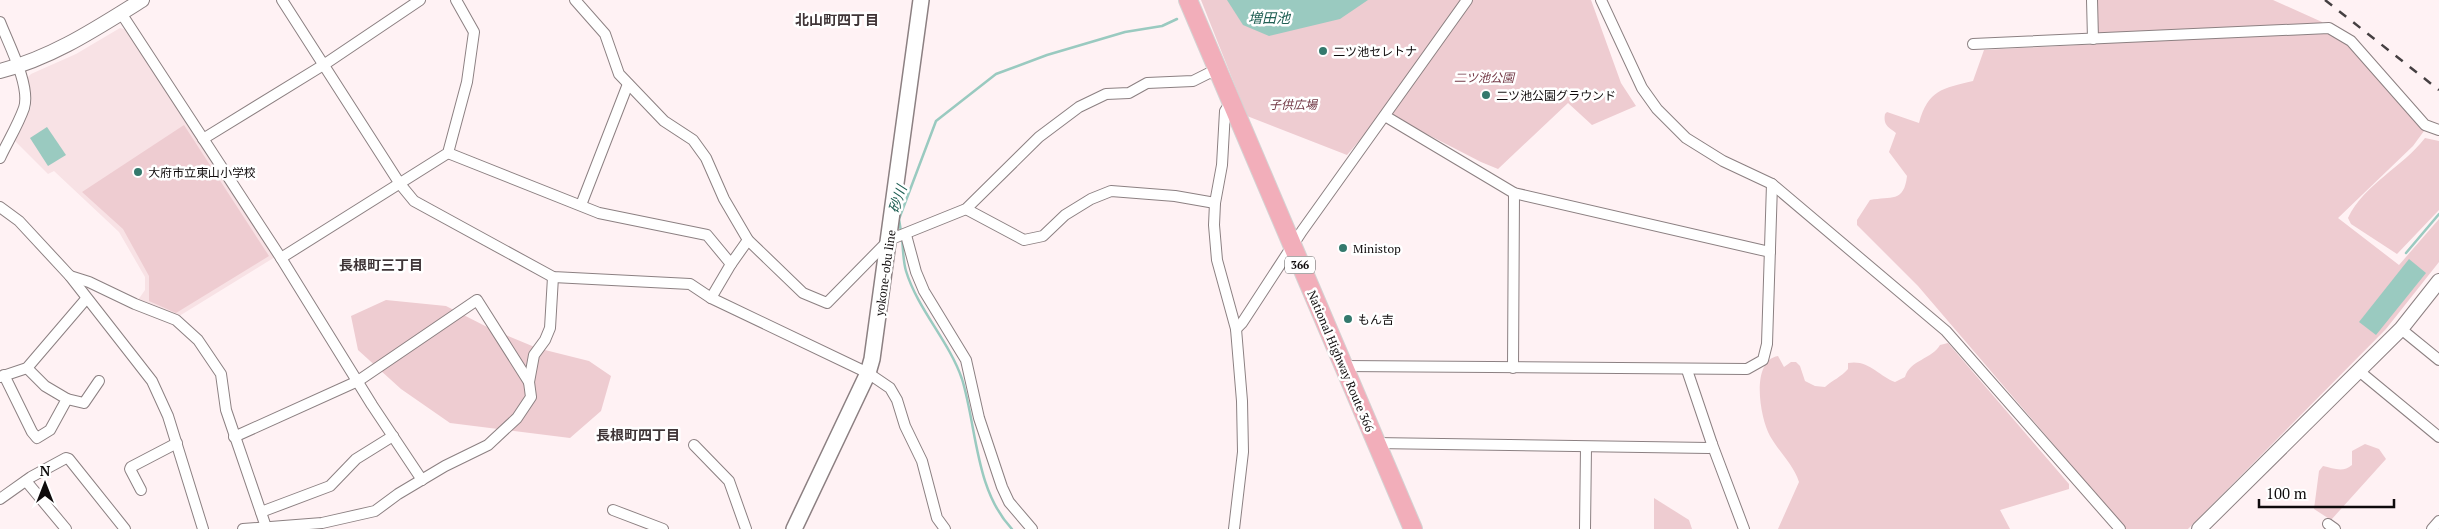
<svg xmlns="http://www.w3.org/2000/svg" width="2439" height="529" font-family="'PT Serif','Noto Sans JP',serif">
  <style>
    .built { fill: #f8e2e5 }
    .green { fill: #eeccd1 }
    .water { fill: #9acac0 }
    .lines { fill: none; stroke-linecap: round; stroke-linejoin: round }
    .stream { stroke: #9acac0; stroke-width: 2.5 }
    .minor-casing { stroke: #8c8082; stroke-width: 12 }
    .tertiary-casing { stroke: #8c8082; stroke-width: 16 }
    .secondary-casing { stroke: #8c8082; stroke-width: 18 }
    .trunk-casing { stroke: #d4d3d3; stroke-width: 20 }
    .minor { stroke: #fff; stroke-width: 10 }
    .tertiary { stroke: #fff; stroke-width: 14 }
    .secondary { stroke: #fff; stroke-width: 15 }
    .trunk { stroke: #f2aeba; stroke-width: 18 }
    .rail { stroke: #453f41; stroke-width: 2.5; stroke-dasharray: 9 9; stroke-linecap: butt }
    .poi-dot { fill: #34796d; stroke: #fff; stroke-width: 2 }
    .labels { text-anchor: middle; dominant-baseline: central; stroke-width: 5; stroke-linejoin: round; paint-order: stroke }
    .shield { fill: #fff; stroke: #575455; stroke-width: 1 }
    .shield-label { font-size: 11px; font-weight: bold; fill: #0f0b0c }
    .poi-label { font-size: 12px; fill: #0f0b0c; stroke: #fff; text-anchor: start }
    .park-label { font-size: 12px; font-style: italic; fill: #723845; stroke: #fff }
    .street-label { font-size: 12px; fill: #0f0b0c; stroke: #fff }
    .water-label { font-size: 14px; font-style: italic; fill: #216055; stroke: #fff }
    .neighbourhood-label { font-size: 14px; font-weight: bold; fill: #3f3537; stroke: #fff }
  </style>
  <rect width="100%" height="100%" fill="#fff2f4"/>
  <!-- built -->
  <path class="built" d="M120,28L127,30L275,257L176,318L138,300L145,290V277L119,232L54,171L48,174L13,139L31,107L27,78L31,74L76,54Z"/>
  <!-- green -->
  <g class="green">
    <path d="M1201,0H1591L1621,83L1636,106L1592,125L1568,103L1498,169L1481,162L1384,112L1347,155L1247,116Z"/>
    <path d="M2094,0H2273L2322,22L2327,32L2349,46L2424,131L2413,146L2338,218L2399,265L2439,219V262L2386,329L2188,529H2126L1918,286L1857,225V220L1870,200C1891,196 1904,203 1907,176L1889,152L1896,133C1888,127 1883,125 1885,114L1887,112L1919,123C1928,90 1943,88 1973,81L1984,50L2097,44Z"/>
    <path d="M184,125L269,256L176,313L149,301V276L123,229L82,192Z"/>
    <path d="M2425,138L2439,141V210L2397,254L2351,224L2348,218C2364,184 2403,167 2425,138Z"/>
    <path d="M386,300L446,306L491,329L537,348L589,361L611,376L601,411L570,438L450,423L401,389L358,350L351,316Z"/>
    <path d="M1948,343L2069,484V489L2000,510L2010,529H1778L1799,482C1793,464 1779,452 1770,436C1760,418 1750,361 1778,356L1784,367L1791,362H1796L1800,366L1805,381L1815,386L1825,387C1833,380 1841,377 1848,369V363C1868,359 1879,376 1895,382L1905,377C1910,360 1932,359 1940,345Z"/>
    <path d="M2365,444L2379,449L2386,459L2331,520L2314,509L2319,471L2323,466C2333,468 2343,473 2352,465V451Z"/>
    <path d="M1654,498L1689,520L1692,529H1654Z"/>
  </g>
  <!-- water -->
  <g class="water">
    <path d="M1227,0H1368L1340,19L1269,36L1243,25Z"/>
    <path d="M47,127L66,155L48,166L30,138Z"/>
    <path d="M2409,259L2426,273L2376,335L2359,322Z"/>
  </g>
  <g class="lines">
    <!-- stream -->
    <g class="stream">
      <path d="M901,232L899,219L936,121L996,74L1047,55L1125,32L1162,26L1177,19"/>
      <path d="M902,237C903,248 903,261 906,271C918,310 949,341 962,379C977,428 975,490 1012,529"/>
      <path d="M2406,253L2439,214"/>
    </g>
    <defs>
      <g id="minor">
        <path d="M282,0L400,184L414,201L553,277L690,284L711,298L868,373L890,388L897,400L905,426L922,461L937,518L945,529"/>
        <path d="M575,0L605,34L619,74L664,121L693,140L706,158L724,199L748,240L803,293L827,303L889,240L966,209L1039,137L1079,107L1106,94L1129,93L1147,83L1193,81L1209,73L1219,74"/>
        <path d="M1601,0L1642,88L1657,109L1686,138L1723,161L1772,184L1946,331L2120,529"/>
        <path d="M2092,0L2093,39"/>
        <path d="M121,13L281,258L372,405L422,480"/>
        <path d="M0,22C8,43 31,86 24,108C18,125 8,141 0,158"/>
        <path d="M1973,44L2329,28L2351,41L2425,125L2439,130"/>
        <path d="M1231,102L1225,111L1222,165L1215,203L1214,225L1217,260L1236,329L1242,401L1243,452L1234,529"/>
        <path d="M1385,116L1514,193L1770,252"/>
        <path d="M203,139L325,64L420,0"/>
        <path d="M448,153L599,213L707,235L731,264L748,240"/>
        <path d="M581,205L628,84"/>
        <path d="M0,207L19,221L70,276L152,381L168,416L203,529"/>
        <path d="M966,209L1024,240L1043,236L1065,215L1091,199L1111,191L1175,196L1215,203"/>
        <path d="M906,235L916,272L924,291L966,360L979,418L1002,487L1009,502L1032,529"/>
        <path d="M281,258L448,153L467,82L474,32L456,0"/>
        <path d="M70,276L89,282L135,304L176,320L198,340L221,374L226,410L266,527"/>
        <path d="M711,298L731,264"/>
        <path d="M1236,329L1242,323L1302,231L1467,0"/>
        <path d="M2401,329L2439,360"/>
        <path d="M1343,366L1747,369L1763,360L1767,344L1772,184"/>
        <path d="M1513,368L1514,193"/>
        <path d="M1687,370L1712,444L1744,529"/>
        <path d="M2359,371L2439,437"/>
        <path d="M4,375L32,432L37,438L50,430L67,399L45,386L27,368"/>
        <path d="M0,377L27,368L86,299"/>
        <path d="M67,399L84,403L99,381"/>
        <path d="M234,437L358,381L477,300L529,382"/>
        <path d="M1375,443L1709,448L1712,444"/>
        <path d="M694,445L729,481L746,529"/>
        <path d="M26,481L66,529"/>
        <path d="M141,490L130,469L131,467L177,443"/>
        <path d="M0,499L31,477L66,458L69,459L125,529"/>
        <path d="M613,510L663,529"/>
        <path d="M261,512L330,486L356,459L393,436"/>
        <path d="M2328,524L2335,529"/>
        <path d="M243,529L322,523L375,511L398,494L445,466L488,445L517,418L531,397L529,382L534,355L545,340L550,328L553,277"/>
        <path d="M1585,529L1586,447"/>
        <path d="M2432,529L2439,521"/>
      </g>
      <g id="tertiary">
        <path d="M0,71C52,58 97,28 142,0"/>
        <path d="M2199,529L2401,329L2439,281"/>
      </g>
      <path id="secondary" d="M794,529L868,373L872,359L921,0"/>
      <path id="trunk" d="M1188,0L1413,529"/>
    </defs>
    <!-- minor casing -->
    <use href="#minor" class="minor-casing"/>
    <!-- tertiary casing -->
    <use href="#tertiary" class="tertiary-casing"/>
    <!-- secondary casing -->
    <use href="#secondary" class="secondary-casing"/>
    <!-- trunk casing -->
    <use href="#trunk" class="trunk-casing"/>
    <!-- minor -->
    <use href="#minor" class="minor"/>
    <!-- tertiary -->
    <use href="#tertiary" class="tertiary"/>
    <!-- secondary -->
    <use href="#secondary" class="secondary"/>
    <!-- trunk -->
    <use href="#trunk" class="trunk"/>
    <!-- rail -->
    <path class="rail" d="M2325,0L2439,90"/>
  </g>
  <!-- markers -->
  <g class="poi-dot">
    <circle cx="1323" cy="51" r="5"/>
    <circle cx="1486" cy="95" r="5"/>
    <circle cx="138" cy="172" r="5"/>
    <circle cx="1343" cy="248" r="5"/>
    <circle cx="1348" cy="319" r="5"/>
  </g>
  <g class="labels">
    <!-- shield labels -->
    <rect class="shield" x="1285" y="256.5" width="30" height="17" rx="4"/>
    <g class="shield-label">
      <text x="1300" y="265">366</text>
    </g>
    <!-- poi labels -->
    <g class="poi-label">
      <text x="1333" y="51">二ツ池セレトナ</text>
      <text x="1496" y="95">二ツ池公園グラウンド</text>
      <text x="148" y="172">大府市立東山小学校</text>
      <text x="1353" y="248">Ministop</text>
      <text x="1358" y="319">もん吉</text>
    </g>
    <!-- park labels -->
    <g class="park-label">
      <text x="1484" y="77">二ツ池公園</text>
      <text x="1293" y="104">子供広場</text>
    </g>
    <!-- street labels -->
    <g class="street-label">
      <text transform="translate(885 273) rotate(-82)">yokone-obu line</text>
      <text transform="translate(1341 361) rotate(67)">National Highway Route 366</text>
    </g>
    <!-- water labels -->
    <g class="water-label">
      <text x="1269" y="17">増田池</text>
      <text transform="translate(897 199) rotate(-71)">砂川</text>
    </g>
    <!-- neighbourhood labels -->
    <g class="neighbourhood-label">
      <text x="837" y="19">北山町四丁目</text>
      <text x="381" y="264">長根町三丁目</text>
      <text x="638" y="434">長根町四丁目</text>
    </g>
  </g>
  <!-- north arrow -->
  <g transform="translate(45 484)" stroke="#ffffff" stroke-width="4" paint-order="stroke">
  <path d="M0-4L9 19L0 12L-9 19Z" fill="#0f0b0c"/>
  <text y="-8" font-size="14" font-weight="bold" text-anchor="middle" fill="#0f0b0c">N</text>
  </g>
  <!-- scale -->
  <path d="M2259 499v8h135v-8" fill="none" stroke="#0f0b0c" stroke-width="2.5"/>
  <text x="2266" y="499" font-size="15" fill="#0f0b0c" stroke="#ffffff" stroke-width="4" paint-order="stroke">100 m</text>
</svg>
